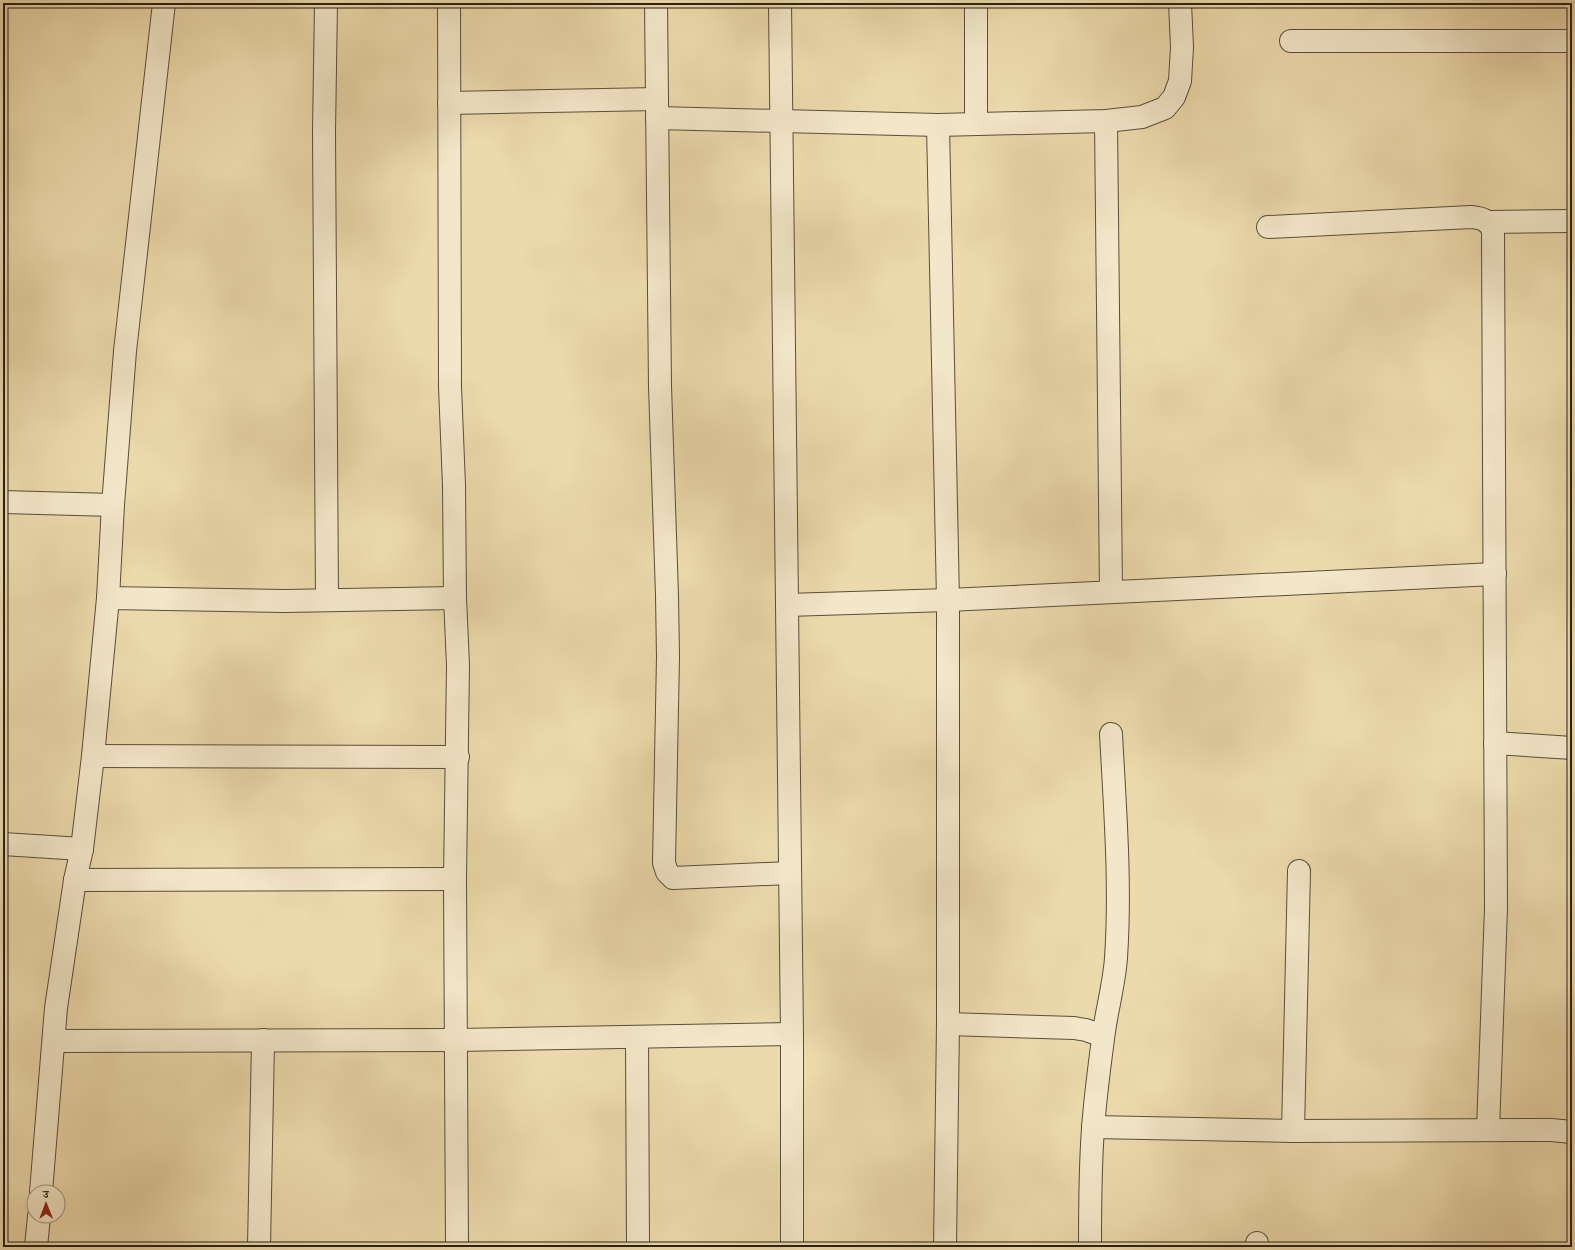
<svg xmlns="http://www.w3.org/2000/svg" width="1575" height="1250" font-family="'EB Garamond','Noto Serif Devanagari',serif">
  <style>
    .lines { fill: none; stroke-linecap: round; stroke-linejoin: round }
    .street-casing { stroke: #594e3c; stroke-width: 24 }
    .street { stroke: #f3e7c9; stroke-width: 22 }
  </style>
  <rect width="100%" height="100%" fill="#ecdaac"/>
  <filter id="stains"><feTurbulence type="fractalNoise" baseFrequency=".005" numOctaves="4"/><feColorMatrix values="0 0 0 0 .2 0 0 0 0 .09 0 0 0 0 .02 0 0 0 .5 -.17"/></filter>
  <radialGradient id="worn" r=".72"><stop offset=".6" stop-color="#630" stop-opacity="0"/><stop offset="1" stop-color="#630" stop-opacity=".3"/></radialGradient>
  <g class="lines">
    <defs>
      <g id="street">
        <path d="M326,3L324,132L327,600"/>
        <path d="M449,3L450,387L454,485L455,598L458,665L455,879L457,1247"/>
        <path d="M656,3L660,386L667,595L668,657L664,863L667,872L673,878L790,873"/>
        <path d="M780,3L792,1034V1247"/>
        <path d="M1291,41H1572"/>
        <path d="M449,103L657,99"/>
        <path d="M657,118L938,125L1106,121L1142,117L1165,108L1174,97L1180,81L1182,47L1180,3"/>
        <path d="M1106,121L1111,592"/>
        <path d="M976,124V3"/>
        <path d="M938,125L948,600V1024L945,1247"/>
        <path d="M1490,222L1572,221"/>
        <path d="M1268,227L1471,217C1482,218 1488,220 1493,230L1496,908L1488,1130"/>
        <path d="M3,502L113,505"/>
        <path d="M108,598L285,601L455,598"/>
        <path d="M787,605L948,600L1495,574"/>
        <path d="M1495,743L1572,748"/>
        <path d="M93,756L458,757"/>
        <path d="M3,844L82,849"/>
        <path d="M75,880L455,879"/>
        <path d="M948,1024L1074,1028L1086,1030L1103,1036"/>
        <path d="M637,1037L638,1247"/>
        <path d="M54,1041L457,1040L792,1034"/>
        <path d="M1093,1127L1293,1131L1551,1130L1572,1132"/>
        <path d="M1293,1131L1299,871"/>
        <path d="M41,1192L56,1008L75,880L82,849L93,756L108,598L113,505L125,351L164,3"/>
        <path d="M36,1247L39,1216"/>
        <path d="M259,1247L263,1040"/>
        <path d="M1090,1247C1090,1208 1090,1168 1093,1129C1095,1099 1099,1069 1103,1039C1106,1012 1114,986 1116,958C1121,884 1115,809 1111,734"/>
        <path d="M1257,1247V1243"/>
      </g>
    </defs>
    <!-- street casing -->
    <use href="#street" class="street-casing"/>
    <!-- street -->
    <use href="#street" class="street"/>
  </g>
  <!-- margin -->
  <rect width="1575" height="1250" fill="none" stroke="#ecdaac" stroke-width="16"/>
  <rect x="4" y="4" width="1567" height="1242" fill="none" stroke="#282016" stroke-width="2"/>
  <rect x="8" y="8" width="1559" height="1234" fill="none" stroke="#282016"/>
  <!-- north arrow -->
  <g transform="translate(46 1204) rotate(359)"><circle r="19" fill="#f3e7c9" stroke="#a29781"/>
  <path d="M0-3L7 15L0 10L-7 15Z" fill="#8f2418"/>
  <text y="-6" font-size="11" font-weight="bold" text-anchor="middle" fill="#282016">उ</text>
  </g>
  <rect width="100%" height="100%" filter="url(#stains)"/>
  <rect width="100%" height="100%" fill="url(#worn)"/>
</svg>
